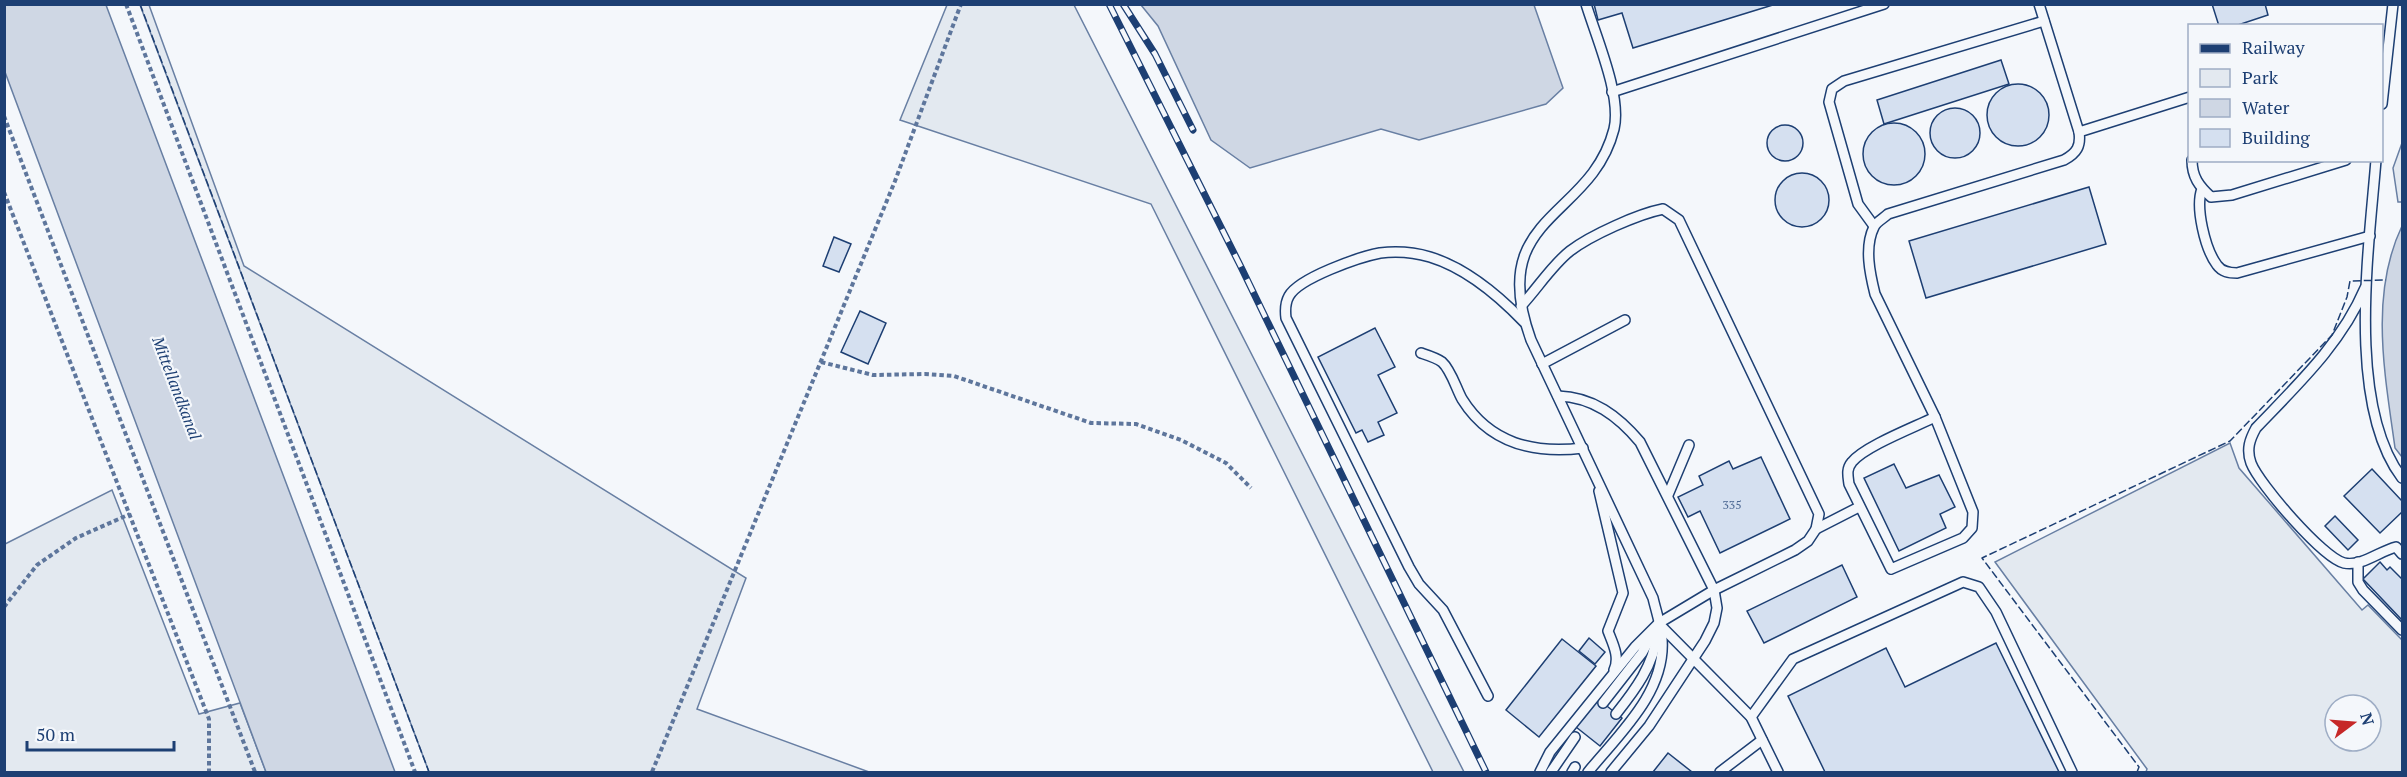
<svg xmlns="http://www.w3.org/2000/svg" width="2407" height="777" font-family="'PT Serif',serif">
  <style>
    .green { fill: #e3e9f0; stroke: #687fa3; stroke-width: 1.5; fill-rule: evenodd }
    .water { fill: #cfd7e4; stroke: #687fa3; stroke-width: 1.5 }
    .building { fill: #d5e0f0; stroke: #1d3f73; stroke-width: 1.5 }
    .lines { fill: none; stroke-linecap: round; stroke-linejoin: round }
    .lane-casing { stroke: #1d3f73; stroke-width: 12 }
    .path { stroke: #5e769c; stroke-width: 4; stroke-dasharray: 4.5 3; stroke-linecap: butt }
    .lane { stroke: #f4f7fb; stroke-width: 9 }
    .rail-casing { stroke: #1d3f73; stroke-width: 7 }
    .rail { stroke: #f4f7fb; stroke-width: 4.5; stroke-dasharray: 14; stroke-linecap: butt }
    .fence { stroke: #1d3f73; stroke-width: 1.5; stroke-dasharray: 8 3; stroke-linecap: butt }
    .labels { text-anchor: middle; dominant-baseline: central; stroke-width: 4.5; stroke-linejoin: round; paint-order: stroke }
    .number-label { font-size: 12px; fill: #4b6792 }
    .water-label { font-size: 16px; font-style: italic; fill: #1d3f73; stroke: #f4f7fb }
  </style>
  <rect width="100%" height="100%" fill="#f4f7fb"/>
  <!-- green -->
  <g class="green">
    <path d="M140,5H149L244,266L746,578L697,709L869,772H429Z"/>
    <path d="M947,5H1074L1464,772H1433L1151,204L900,120Z"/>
    <path d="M2402,143V202H2398L2393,168Z"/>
    <path d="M2230,443L2239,468L2362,610L2368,605L2402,640V772H2146L2147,769L1995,562ZM2335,705H2371V741H2335Z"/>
    <path d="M112,490L199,714L240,703L266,772H5V544Z"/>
  </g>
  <!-- water -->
  <g class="water">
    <path d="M5,4L106,5L395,772H266L5,72Z"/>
    <path d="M1141,5H1534L1563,88L1546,104L1419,140L1381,129L1250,168L1211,140L1158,26Z"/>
    <path d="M2402,226V457L2395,448C2385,375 2369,295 2402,226Z"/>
  </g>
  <!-- building -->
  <g class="building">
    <path d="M1594,4H1776L1633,48L1622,13L1598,20Z"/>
    <path d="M2212,4H2265L2268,15L2235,26H2219Z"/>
    <path d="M2001,60L2009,84L1884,124L1877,100Z"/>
    <circle cx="2018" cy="115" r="31"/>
    <circle cx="1955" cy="133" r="25"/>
    <circle cx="1894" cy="154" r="31"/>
    <circle cx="1785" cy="143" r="18"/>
    <circle cx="1802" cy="200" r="27"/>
    <path d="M2089,187L2106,244L1926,298L1909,241Z"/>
    <path d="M834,237L851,244L839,272L823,266Z"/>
    <path d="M860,311L886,323L868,364L841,352Z"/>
    <path d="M1375,328L1395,367L1378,375L1397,413L1378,422L1384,435L1368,442L1362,430L1356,433L1318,357Z"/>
    <path d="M1761,457L1790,519L1720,553L1700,511L1688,517L1678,497L1703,485L1699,476L1729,461L1733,469Z"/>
    <path d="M1894,464L1906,488L1939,475L1955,507L1940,514L1946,528L1899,551L1864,478Z"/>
    <path d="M2372,469L2402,501V512L2380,533L2344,496Z"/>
    <path d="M2335,516L2358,540L2348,550L2325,526Z"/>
    <path d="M2380,562L2387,570L2390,567L2402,579V620L2363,579Z"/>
    <path d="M1842,565L1857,597L1764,643L1747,611Z"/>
    <path d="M1589,638L1605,652L1595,664L1579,651Z"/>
    <path d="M1562,639L1596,666L1539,737L1506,710Z"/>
    <path d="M1996,643L2059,772H1825L1788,696L1886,648L1905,687Z"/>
    <path d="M1598,699L1622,718L1600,746L1576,727Z"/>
    <path d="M1668,753L1692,772H1653Z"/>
  </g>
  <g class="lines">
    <defs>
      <g id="lane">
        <path d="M1586,4C1596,37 1622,96 1614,129C1591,220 1485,214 1531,340L1653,598C1656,611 1661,625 1662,639C1666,692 1619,734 1588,772"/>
        <path d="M2039,4L2079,132"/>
        <path d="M1612,92L1884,4"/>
        <path d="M2382,104L2393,4"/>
        <path d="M2192,160C2192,177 2199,186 2211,197L2232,195L2346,160"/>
        <path d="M2376,160C2369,248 2346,404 2402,478"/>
        <path d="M2202,189C2195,207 2205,249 2217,265C2222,272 2229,273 2237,273L2370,236"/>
        <path d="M1874,226L1858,204L1829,102L1832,89L1844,81L2044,21"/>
        <path d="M2365,288C2341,344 2298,384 2256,428C2250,439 2246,449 2251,463C2259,484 2323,558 2344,563C2361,567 2380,551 2396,547L2402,554"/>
        <path d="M1521,306C1537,289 1552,265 1570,251C1591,235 1638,214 1663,209L1679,220L1819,514L1816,529L1808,541L1795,550L1714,590L1659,623L1635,647L1550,752L1540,772"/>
        <path d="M1421,353C1427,355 1437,358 1442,362C1451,370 1456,388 1462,399C1490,444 1534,454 1583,448"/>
        <path d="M1542,364L1625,320"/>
        <path d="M1558,396C1593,397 1618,416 1640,442L1714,590L1717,608L1714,623L1705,641L1649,726L1611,772"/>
        <path d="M1935,417L1875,294C1870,274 1864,247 1874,227C1876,222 1884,218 1888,214L2064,160C2077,153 2081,146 2079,132L2190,97"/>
        <path d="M1935,417L1973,512L1972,528L1963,538L1891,569L1849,484C1848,476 1846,469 1852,462C1865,446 1915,427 1935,417Z"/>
        <path d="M1599,491L1623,593L1608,631C1613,644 1620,657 1614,670"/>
        <path d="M1668,495L1689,445"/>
        <path d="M1816,529L1859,507"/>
        <path d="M2358,562V582L2363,590L2402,630"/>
        <path d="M1660,625L1751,717L1778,772"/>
        <path d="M1488,696L1443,610L1419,584L1409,567L1286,318C1285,310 1285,303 1289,296C1299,278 1359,257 1380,253C1397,251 1413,252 1430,257C1466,268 1498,295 1524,322"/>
        <path d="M1603,703L1642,653L1653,633"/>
        <path d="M1616,714C1635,690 1654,665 1657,634"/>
        <path d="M1751,717L1793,659L1963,582L1979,587L1996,612L2072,772"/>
        <path d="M1551,772L1575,737"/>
        <path d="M1572,772L1575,767"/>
        <path d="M1720,772L1762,740"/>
      </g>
    </defs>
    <!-- lane casing -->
    <use href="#lane" class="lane-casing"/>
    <!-- path -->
    <g class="path">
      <path d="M126,4L415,772"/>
      <path d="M4,116L255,772"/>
      <path d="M4,192L209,719V772"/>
      <path d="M821,362L873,375L925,374L954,376L1091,423L1136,424L1181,440L1226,463L1251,488"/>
      <path d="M4,607L37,565L76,538L130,514"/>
      <path d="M652,772L895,181L961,4"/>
    </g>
    <!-- lane -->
    <use href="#lane" class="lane"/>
    <defs>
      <g id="rail">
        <path d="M1109,4L1241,267L1486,772"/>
        <path d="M1123,4L1155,54L1193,130"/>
      </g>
    </defs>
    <!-- rail casing -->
    <use href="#rail" class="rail-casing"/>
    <!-- rail -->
    <use href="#rail" class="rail"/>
    <!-- fence -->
    <g class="fence">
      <path d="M140,4L429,772"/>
      <path d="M2137,772L2139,767L1982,558L2230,441L2332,335L2347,297L2350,281L2386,280"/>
    </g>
  </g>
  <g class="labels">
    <!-- number labels -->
    <g class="number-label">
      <text x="1732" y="504">335</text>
    </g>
    <!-- water labels -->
    <g class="water-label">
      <text transform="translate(177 388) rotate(69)">Mittellandkanal</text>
    </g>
  </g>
  <!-- border -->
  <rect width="2407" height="777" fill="none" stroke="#1d3f73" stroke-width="12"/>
  <!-- legend -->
  <rect x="2188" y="24" width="195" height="138" fill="#f4f7fb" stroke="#9eadc5" stroke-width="1.5"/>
  <rect x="2200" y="44" width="30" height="9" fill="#1d3f73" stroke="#9eadc5" stroke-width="1.5"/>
  <text x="2242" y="54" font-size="18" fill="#1d3f73">Railway</text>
  <rect x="2200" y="69" width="30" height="18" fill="#e3e9f0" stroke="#9eadc5" stroke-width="1.5"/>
  <text x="2242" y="84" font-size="18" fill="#1d3f73">Park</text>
  <rect x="2200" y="99" width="30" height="18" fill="#cfd7e4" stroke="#9eadc5" stroke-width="1.5"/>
  <text x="2242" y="114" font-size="18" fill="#1d3f73">Water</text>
  <rect x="2200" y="129" width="30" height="18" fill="#d5e0f0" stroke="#9eadc5" stroke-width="1.5"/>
  <text x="2242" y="144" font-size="18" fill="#1d3f73">Building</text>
  <!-- north arrow -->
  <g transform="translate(2353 723) rotate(74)"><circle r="28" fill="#f4f7fb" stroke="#9eadc5" stroke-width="1.5"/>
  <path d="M0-4.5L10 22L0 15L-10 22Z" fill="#c62828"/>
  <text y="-9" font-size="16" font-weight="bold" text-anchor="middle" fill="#1d3f73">N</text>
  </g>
  <!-- scale -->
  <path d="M27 741v9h147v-9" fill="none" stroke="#1d3f73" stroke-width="3"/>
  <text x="36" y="741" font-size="18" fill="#1d3f73" stroke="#f4f7fb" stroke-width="4.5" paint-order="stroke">50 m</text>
</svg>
